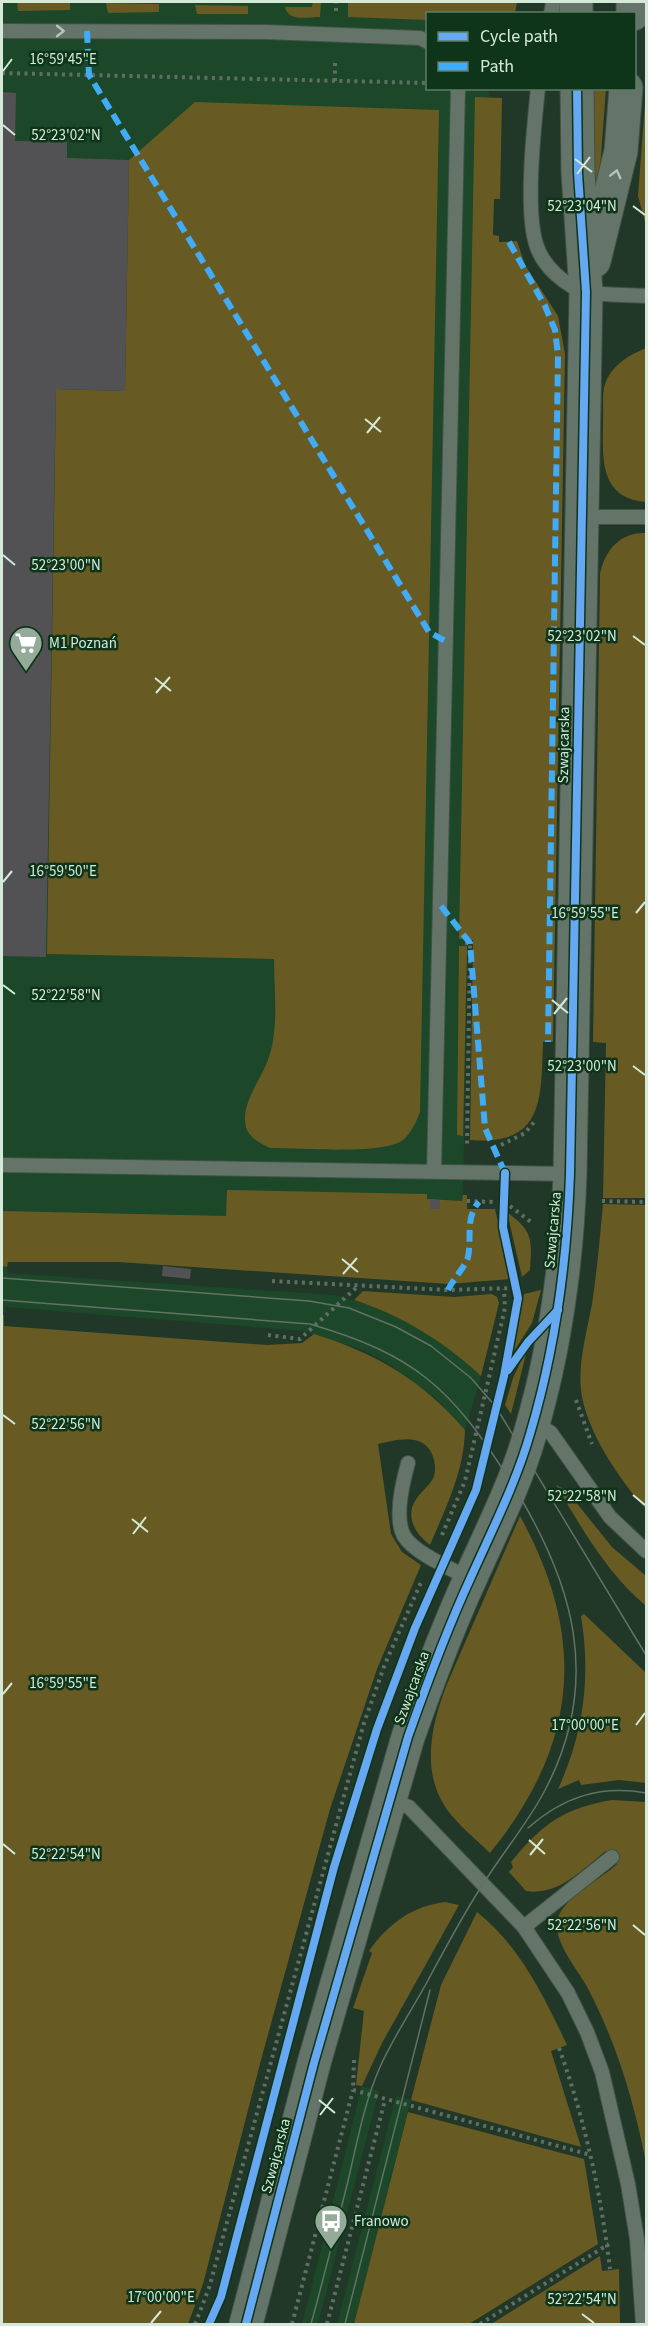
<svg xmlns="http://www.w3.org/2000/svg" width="648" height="2326" font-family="'Source Sans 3',sans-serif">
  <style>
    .built { fill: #1c4728 }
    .green { fill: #685a23 }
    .building { fill: #525255 }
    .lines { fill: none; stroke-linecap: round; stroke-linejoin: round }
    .service-casing { stroke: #3f5245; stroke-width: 16 }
    .tertiary-casing { stroke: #3f5245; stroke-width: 35 }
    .path { stroke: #606f64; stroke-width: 4; stroke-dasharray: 3 4.5; stroke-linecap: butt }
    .service { stroke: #657469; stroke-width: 14 }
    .tertiary { stroke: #657469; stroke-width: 33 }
    .tram { stroke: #627266; stroke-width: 1.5 }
    .quiet { stroke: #42abf6; stroke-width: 6; stroke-dasharray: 12 6; stroke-linecap: butt }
    .cycleway-casing { stroke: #0e351a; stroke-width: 11 }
    .cycleway { stroke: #66a8f1; stroke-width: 8 }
    .oneway { stroke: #b3c6b7 }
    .ticks { fill: none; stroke: #d4e9d8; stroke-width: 2 }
    .labels { text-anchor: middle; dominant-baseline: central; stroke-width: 5; stroke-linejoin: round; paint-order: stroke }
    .poi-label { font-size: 15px; fill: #d4e9d8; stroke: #0e351a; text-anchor: start }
    .street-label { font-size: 15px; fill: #d4e9d8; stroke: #0e351a }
    .ticks-label { font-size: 15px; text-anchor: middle; fill: #d4e9d8; stroke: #0e351a; stroke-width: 5; stroke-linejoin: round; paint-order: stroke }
  </style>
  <rect width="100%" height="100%" fill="#213728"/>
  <!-- built -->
  <g class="built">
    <path d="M2,2H491L428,14V88L489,89L467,966L462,1261L2,1251Z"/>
    <path d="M2,1266L7,1267L8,1273L336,1295L369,1305L420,1328L452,1350L481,1376L465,1430L438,1400L389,1364L363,1350L303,1331L5,1307V1312H2Z"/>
    <path d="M362,2086L379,2091L318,2324H302Z"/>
    <path d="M396,2096L411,2100L354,2324H337Z"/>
  </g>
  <!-- green -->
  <g class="green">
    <path d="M17,2H70V10L18,11Z"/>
    <path d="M313,2H321L320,17C308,17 288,22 285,7H312Z"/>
    <path d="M348,2H517L515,13L428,14L427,20L348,17Z"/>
    <path d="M106,3L159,4V12L108,13Z"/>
    <path d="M195,5L248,6V14H197Z"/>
    <path d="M589,89H606L596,221Z"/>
    <path d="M646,90V226L638,196Z"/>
    <path d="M475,97L502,98L500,199H494L493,235L499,236V242L517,241L525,265L558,316L565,354L553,1042H543C541,1099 544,1146 470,1140L473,940L459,939Z"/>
    <path d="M195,102L439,110L420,1112C416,1122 412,1132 403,1140C384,1155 297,1148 270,1148C260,1143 249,1138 246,1127C240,1103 262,1079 269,1057C279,1027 274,990 274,959L47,954L56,389L125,391L129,160Z"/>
    <path d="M646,348V502C598,498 603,456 603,420C604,407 601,390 607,379C615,363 631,354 646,348Z"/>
    <path d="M646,533V1198H603L606,1043L593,1042L600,574C605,550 620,532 646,533Z"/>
    <path d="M459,946H467L463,1136L457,1135Z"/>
    <path d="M227,1190L427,1194V1199L462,1201L463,1195H467V1209H495L511,1279L449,1284L118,1262H8L7,1267L2,1266V1211L226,1216Z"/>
    <path d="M603,1204L646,1205V1509C620,1481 585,1429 581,1390C578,1362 587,1331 592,1304C597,1271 600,1237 603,1204Z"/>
    <path d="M507,1212C533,1232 532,1238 530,1270L522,1277Z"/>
    <path d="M541,1290L532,1323L513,1353L524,1294Z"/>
    <path d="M363,1291L454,1297L492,1294L497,1297L499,1303L481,1376C443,1341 403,1316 354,1300Z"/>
    <path d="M2,1315H4V1326L267,1345L302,1343L314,1334C376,1353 423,1381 465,1430C464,1472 446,1507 430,1545C415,1534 404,1515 417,1498C422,1490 431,1485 434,1476C436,1469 435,1461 432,1454C422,1432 396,1440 378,1444L391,1534L402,1552L421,1565L377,1669L330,1809L261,2060L203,2284L188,2324H2Z"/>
    <path d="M528,1346L511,1414L505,1405L513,1378Z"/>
    <path d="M556,1485L566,1490L612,1547L646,1576V1606C607,1573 582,1529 556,1485Z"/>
    <path d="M520,1516C587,1638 579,1743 490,1853C478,1841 464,1830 453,1817C419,1778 430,1728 447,1684Z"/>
    <path d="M584,1614L646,1673V1783L619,1780L581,1785L579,1780L558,1789C584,1733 591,1676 581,1616Z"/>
    <path d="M612,1800L646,1802V2163C634,2101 616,2041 586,1985C576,1967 549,1936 559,1915C570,1893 600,1880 617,1864L606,1851C581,1870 559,1896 526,1891L509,1872L513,1867L511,1862C542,1824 564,1808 612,1800Z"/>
    <path d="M445,1902L459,1905L382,2043L362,2086L356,2085L364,2011L353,2008L372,1953L369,1951C388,1924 412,1906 445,1902Z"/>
    <path d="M477,1912C520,1946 544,1997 567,2045L551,2051L581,2147L411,2100L441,1985Z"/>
    <path d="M408,2112L584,2159L598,2244L469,2324H354Z"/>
    <path d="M600,2256L602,2271L619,2269L620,2324H491Z"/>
  </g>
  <!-- building -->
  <g class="building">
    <path d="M2,92L16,93L15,141L67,142V158L129,160L125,391L56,389L46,957L2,956Z"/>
    <path d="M430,1199L440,1200V1209H430Z"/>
    <path d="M163,1266L191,1269L190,1279L162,1276Z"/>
  </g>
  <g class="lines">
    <defs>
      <g id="service">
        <path d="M551,14L553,2"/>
        <path d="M2,31L266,32L420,38L428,42"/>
        <path d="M538,88C534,127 525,208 536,244C542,265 565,287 587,292C606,296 627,294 646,296"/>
        <path d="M581,517H646"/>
        <path d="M2,1165L570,1174"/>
        <path d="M434,1171L458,88"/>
        <path d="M534,1421L551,1433L610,1517L646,1551"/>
        <path d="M408,1463C403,1481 394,1518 404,1536C414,1553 452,1569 470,1579"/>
        <path d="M388,1800L409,1807L524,1927L568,1993L587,2032L602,2072L628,2184L637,2239L643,2324"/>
        <path d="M524,1927L612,1857"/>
      </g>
      <g id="tertiary">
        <path d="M576,2V14"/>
        <path d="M633,14V2"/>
        <path d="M594,261L621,151L626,88"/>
        <path d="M246,2324L314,2063L408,1737C427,1683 447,1629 471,1577C492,1530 516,1483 530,1434C555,1350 567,1262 570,1174L586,292L578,173L577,88"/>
      </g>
    </defs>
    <!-- service casing -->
    <use href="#service" class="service-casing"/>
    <!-- tertiary casing -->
    <use href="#tertiary" class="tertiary-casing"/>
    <!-- path -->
    <g class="path">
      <path d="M336,11V2"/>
      <path d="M2,73L428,83"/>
      <path d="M335,81V60"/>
      <path d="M465,943H470L467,1144"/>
      <path d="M501,1145L525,1133L535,1121"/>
      <path d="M467,1201L495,1202"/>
      <path d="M602,1201L646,1202"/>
      <path d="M510,1206L531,1222"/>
      <path d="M272,1281L448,1290L512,1288"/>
      <path d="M268,1335L300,1339L358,1286"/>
      <path d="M576,1400L592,1444"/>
      <path d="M442,1535L465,1481L505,1308L504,1289"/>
      <path d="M559,2048C585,2120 601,2194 610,2269"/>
      <path d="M354,2060L353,2090L591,2155"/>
      <path d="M195,2324L209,2288L364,1723L385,1664L422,1580"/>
      <path d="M292,2324L353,2090"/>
      <path d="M327,2324L385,2100"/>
      <path d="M480,2324L609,2244"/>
    </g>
    <!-- service -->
    <use href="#service" class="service"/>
    <!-- tertiary -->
    <use href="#tertiary" class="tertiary"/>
    <!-- tram -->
    <g class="tram">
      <path d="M2,1278L309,1301L349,1308L396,1327L431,1346L471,1378L496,1407L646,1655"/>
      <path d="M2,1300L310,1324C416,1355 451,1388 509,1479C573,1580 604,1680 544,1792C527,1824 504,1851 485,1881C463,1914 445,1949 426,1984C411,2011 393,2038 380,2067C364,2103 357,2143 348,2181C336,2229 324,2277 311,2324"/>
      <path d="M528,1828C563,1797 600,1785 646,1793"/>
      <path d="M345,2324L430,1990"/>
    </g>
    <!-- quiet -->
    <g class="quiet">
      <path d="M87,31L89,75L429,632L447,642"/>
      <path d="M509,242L545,306L555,330L558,355L548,1042"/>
      <path d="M441,906L470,943L485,1128L505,1173"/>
      <path d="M448,1290C453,1279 466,1266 468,1257C472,1238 465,1217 479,1202"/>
    </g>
    <defs>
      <g id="cycleway">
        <path d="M508,1370L528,1342L558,1310"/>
        <path d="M209,2324L221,2297L334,1867L377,1729L415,1628L476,1490L504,1376L518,1298L503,1227L505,1173"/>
        <path d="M246,2324L314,2063L408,1737C427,1683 447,1629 471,1577C492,1530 516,1483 530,1434C555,1350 567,1262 570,1174L586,292L578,173L577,88"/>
      </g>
    </defs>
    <!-- cycleway casing -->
    <use href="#cycleway" class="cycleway-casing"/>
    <!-- cycleway -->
    <use href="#cycleway" class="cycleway"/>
  </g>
  <!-- one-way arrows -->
  <defs><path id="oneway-chevron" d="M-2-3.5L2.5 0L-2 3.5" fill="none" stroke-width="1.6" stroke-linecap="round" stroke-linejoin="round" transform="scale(1.5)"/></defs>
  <g class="oneway">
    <use href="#oneway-chevron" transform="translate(60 31)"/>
    <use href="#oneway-chevron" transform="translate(616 174) rotate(-76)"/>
  </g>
  <!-- ticks -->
  <path class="ticks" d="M3,71L12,59M3,125L15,135M575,159L592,172M577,174L590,157M633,206L645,215M365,419L381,432M367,433L380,417M3,555L15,565M633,636L645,645M155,678L171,691M156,693L170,677M3,882L12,871M636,913L645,902M3,985L15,994M552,1000L568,1013M554,1014L567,998M633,1066L645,1075M342,1259L358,1272M343,1274L357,1258M3,1415L15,1424M633,1495L645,1505M132,1519L148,1532M133,1534L146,1517M3,1694L12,1683M636,1725L645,1713M529,1840L545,1854M3,1844L15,1854M530,1855L543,1839M633,1925L645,1935M319,2100L335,2113M320,2115L333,2098M582,2314L594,2323M151,2323L161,2311"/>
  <!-- icons -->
  <defs>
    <symbol id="supermarket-pin" viewBox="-11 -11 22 30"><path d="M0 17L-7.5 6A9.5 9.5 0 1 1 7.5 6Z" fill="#95ab9a" stroke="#0e351a"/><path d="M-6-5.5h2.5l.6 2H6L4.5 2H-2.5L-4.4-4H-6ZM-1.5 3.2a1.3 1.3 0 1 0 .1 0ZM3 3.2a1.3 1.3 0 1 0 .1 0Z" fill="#fff"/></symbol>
    <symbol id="bus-pin" viewBox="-11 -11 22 30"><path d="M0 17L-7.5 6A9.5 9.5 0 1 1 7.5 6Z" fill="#95ab9a" stroke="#0e351a"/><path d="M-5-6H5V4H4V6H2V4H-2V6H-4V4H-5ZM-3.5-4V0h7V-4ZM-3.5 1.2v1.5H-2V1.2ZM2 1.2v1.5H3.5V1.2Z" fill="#fff"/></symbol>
  </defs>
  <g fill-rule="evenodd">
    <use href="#supermarket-pin" x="7" y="624" width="38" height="52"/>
    <use href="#bus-pin" x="312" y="2202" width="38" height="52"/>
  </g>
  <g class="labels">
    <!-- poi labels -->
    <g class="poi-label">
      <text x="49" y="643">M1 Poznań</text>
      <text x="354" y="2221">Franowo</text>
    </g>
    <!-- street labels -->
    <g class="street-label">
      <text transform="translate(564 745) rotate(-89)">Szwajcarska</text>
      <text transform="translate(553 1230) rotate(-85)">Szwajcarska</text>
      <text transform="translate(412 1688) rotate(-70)">Szwajcarska</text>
      <text transform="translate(276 2156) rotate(-75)">Szwajcarska</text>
    </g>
  </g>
  <g class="ticks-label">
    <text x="63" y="64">16°59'45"E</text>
    <text x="66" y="140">52°23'02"N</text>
    <text x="582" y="211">52°23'04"N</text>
    <text x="66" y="570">52°23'00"N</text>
    <text x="582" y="641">52°23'02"N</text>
    <text x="63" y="876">16°59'50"E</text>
    <text x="585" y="918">16°59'55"E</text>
    <text x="66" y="1000">52°22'58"N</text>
    <text x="582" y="1071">52°23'00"N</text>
    <text x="66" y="1429">52°22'56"N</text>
    <text x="582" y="1501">52°22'58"N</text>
    <text x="63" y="1688">16°59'55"E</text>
    <text x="585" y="1730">17°00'00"E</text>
    <text x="66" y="1859">52°22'54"N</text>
    <text x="582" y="1930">52°22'56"N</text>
    <text x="161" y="2302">17°00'00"E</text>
    <text x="582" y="2304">52°22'54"N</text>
  </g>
  <!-- border -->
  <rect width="648" height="2326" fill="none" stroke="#d4e9d8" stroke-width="6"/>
  <!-- legend -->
  <rect x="426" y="12" width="210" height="78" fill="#0e351a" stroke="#5d7d66" stroke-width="1.5"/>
  <rect x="438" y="32" width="30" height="9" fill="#66a8f1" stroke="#5d7d66" stroke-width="1.5"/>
  <text x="480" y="42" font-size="18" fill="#d4e9d8">Cycle path</text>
  <rect x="438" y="62" width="30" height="9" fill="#42abf6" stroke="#5d7d66" stroke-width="1.5"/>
  <text x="480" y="72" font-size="18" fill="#d4e9d8">Path</text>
</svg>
